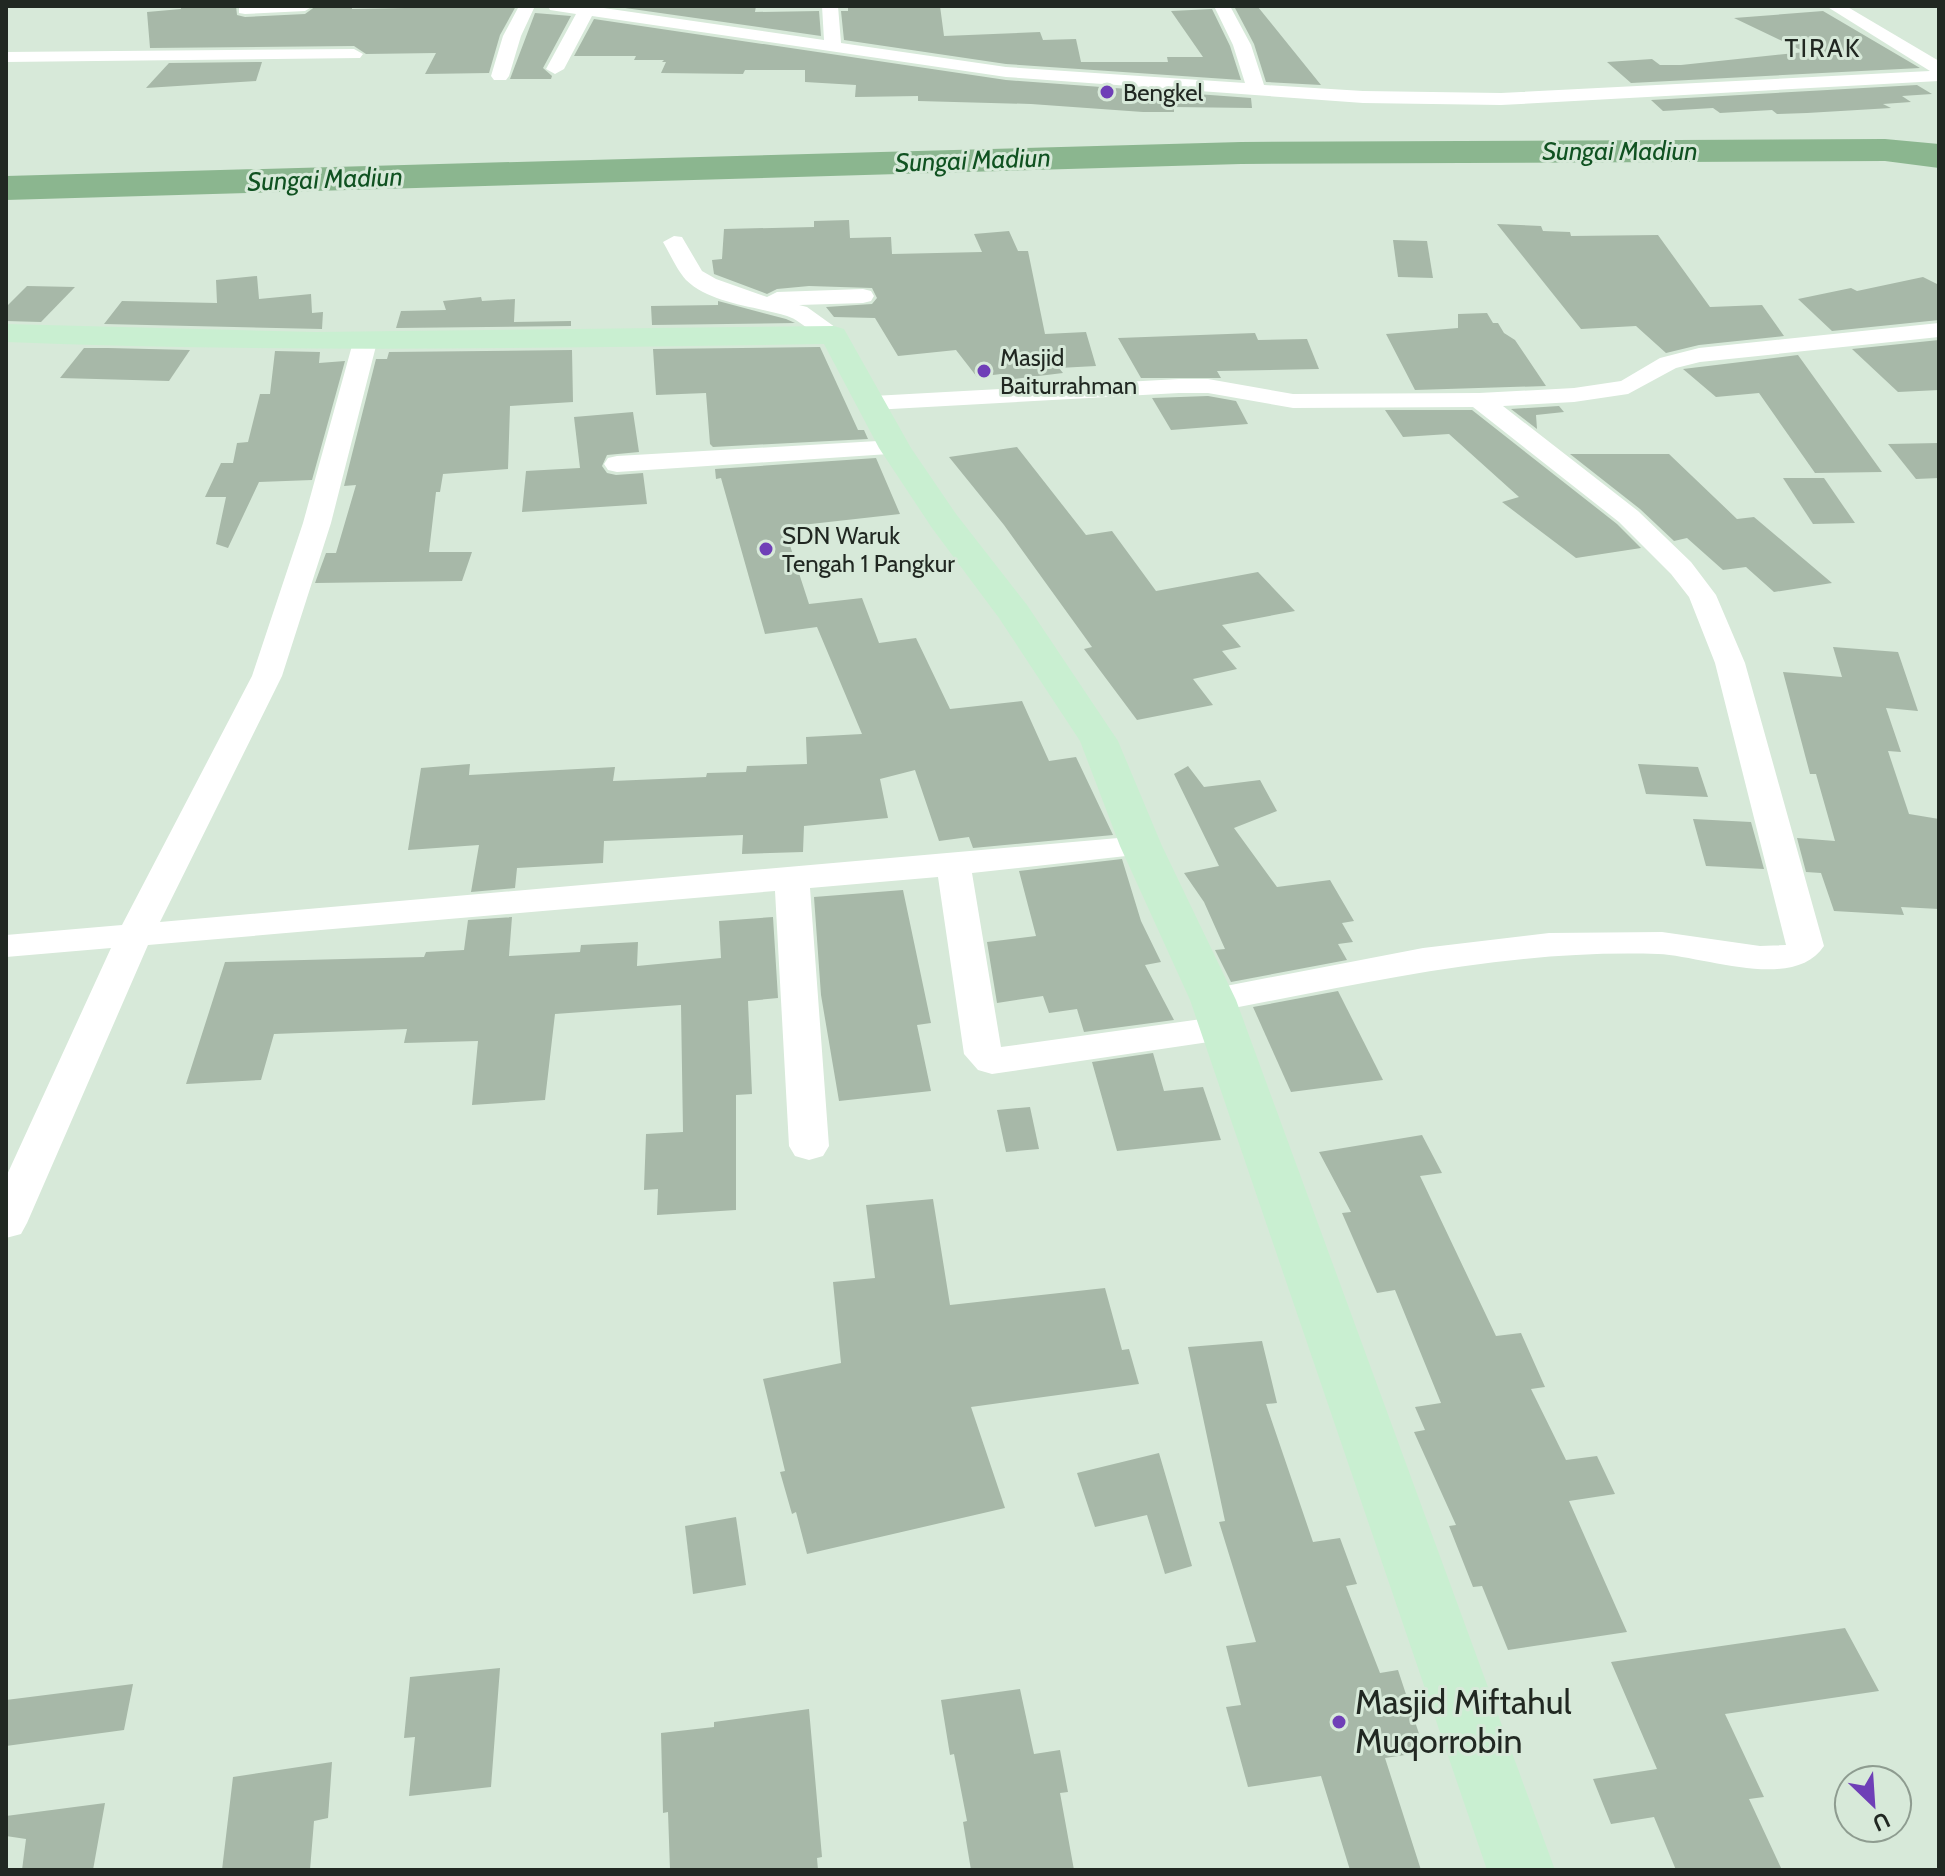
<svg xmlns="http://www.w3.org/2000/svg" width="1945" height="1876" font-family="Cabin,sans-serif">
  <style>
    .lines { fill: none; stroke-linecap: round; stroke-linejoin: round }
    .river { fill: #8bb68f; fill-rule: evenodd }
    .building { fill: #a7b8a8 }
    .street { fill: #fff; fill-rule: evenodd }
    .secondary { fill: #c9efd1; fill-rule: evenodd }
    .poi-dot { fill: #6f3fb7; stroke: #d7e9d9; stroke-width: 3 }
    .labels { text-anchor: middle; dominant-baseline: central; stroke-width: 6; stroke-linejoin: round; paint-order: stroke }
    .far-poi-label { font-size: 24px; fill: #212822; stroke: #d7e9d9; text-anchor: start }
    .far-quarter-label { font-size: 26px; letter-spacing: 2px; fill: #212822; stroke: #d7e9d9 }
    .far-water-label { font-size: 26px; font-style: italic; fill: #105221; stroke: #d7e9d9 }
    .near-poi-label { font-size: 34px; fill: #212822; stroke: #d7e9d9; text-anchor: start }
  </style>
  <rect width="100%" height="100%" fill="#d7e9d9"/>
  <g class="lines">
    <!-- river -->
    <path class="river" d="M1885,139L1939,144V168L1885,161L1241,164L6,200V176L1241,142Z"/>
  </g>
  <!-- building -->
  <g class="building">
    <path d="M181,6H236L237,15L245,17L305,14L316,6H352V9L516,6L500,35L489,73L425,74L436,53L366,54L354,46L150,48L147,12L181,9Z"/>
    <path d="M611,6H756L755,12L819,11L821,36Z"/>
    <path d="M848,6H940L944,36L1040,32L1043,40L1076,39L1081,62H1168L1167,57H1203L1171,11L1212,9L1230,46L1241,80L1006,64L844,40L841,11H848Z"/>
    <path d="M1258,7L1321,85L1266,82L1254,44L1235,8Z"/>
    <path d="M1823,11L1920,68L1631,83L1607,62L1652,59L1660,65H1681L1805,52L1734,18Z"/>
    <path d="M535,13L571,16L543,68L552,76L551,79H510Z"/>
    <path d="M594,19L1006,80L1251,98L1252,108L1174,107V112H1143L1031,104L918,101V96L855,97L856,85L805,82V70H745L743,74L661,73L666,62H662L664,60H634L636,56H574Z"/>
    <path d="M262,62L256,81L146,88L169,63Z"/>
    <path d="M1917,85L1932,94L1902,96L1911,102L1883,104L1891,108L1807,113L1777,114L1772,110L1720,113L1713,108L1663,111L1651,100Z"/>
    <path d="M849,220L850,238L891,237L892,254L982,252L974,234L1009,231L1018,251H1028L1045,334L1086,332L1096,366L1059,368L1063,373L1006,380L1001,374L977,377L956,350L898,356L875,318L834,317L826,307L872,304L877,298L872,288L809,286L777,289L767,294L714,274L712,260L722,259L724,229L814,227V221Z"/>
    <path d="M1497,224L1541,226L1543,231L1570,232L1571,236L1658,235L1710,307L1762,305L1784,336L1699,345L1666,353L1636,326L1581,329Z"/>
    <path d="M1393,240L1427,241L1433,278L1398,277Z"/>
    <path d="M257,276L259,299L311,294L312,313L323,312L322,329L104,324L122,301L217,303L216,280Z"/>
    <path d="M1923,277L1939,285V320L1832,331L1798,299L1851,288L1857,291Z"/>
    <path d="M27,286L75,287L41,322L6,321V307Z"/>
    <path d="M481,297L482,301L515,299L514,322L571,321V326L396,328L401,311L446,310L443,301Z"/>
    <path d="M718,301L786,319L795,323L652,325L651,306L718,305Z"/>
    <path d="M1487,313L1493,323H1498L1504,333L1515,340L1546,386L1415,390L1386,334L1458,328V314Z"/>
    <path d="M1255,333L1258,340L1307,339L1319,369L1217,371L1221,378H1141L1118,338Z"/>
    <path d="M1939,340V390L1898,392L1852,349Z"/>
    <path d="M820,347L858,430H864L868,439L713,447L710,444L706,393L656,395L653,349Z"/>
    <path d="M84,348H108L190,350L169,381L60,378Z"/>
    <path d="M572,350L573,402L510,406L508,469L443,474L440,492H436L429,552H472L462,581L315,583L326,553H336L356,485L344,486L376,359H387L389,352Z"/>
    <path d="M275,351L320,352L319,363L345,361L312,480L259,482L228,548L216,544L226,497H205L221,463H233L237,443L248,442L260,394H270Z"/>
    <path d="M1798,355L1882,472L1815,473L1759,393L1716,397L1683,369Z"/>
    <path d="M1208,396L1236,401L1248,424L1171,430L1152,398Z"/>
    <path d="M1559,406L1564,412L1536,415L1537,429L1511,409Z"/>
    <path d="M1385,410H1472L1617,524L1641,548L1576,558L1502,502L1519,497L1449,434L1403,437Z"/>
    <path d="M633,412L639,452L607,455L602,466L607,473L616,475L643,473L647,504L522,512L526,471L580,468L574,417Z"/>
    <path d="M1939,443V478L1916,479L1888,444Z"/>
    <path d="M1017,447L1086,535L1112,531L1156,591L1258,572L1295,611L1222,625L1241,647L1222,651L1237,669L1193,679L1213,705L1137,720L1084,649L1092,647L1004,525L949,457Z"/>
    <path d="M1570,454H1669L1737,519L1754,517L1832,583L1774,592L1746,567L1723,570L1687,538L1674,541L1640,509Z"/>
    <path d="M876,458L900,514L784,527L809,604L862,598L879,643L916,638L950,709L1022,701L1049,761L1076,757L1113,835L973,848L969,837L939,841L915,770L880,779L888,818L804,826L803,852L742,854L743,835L604,841L603,863L517,868L515,888L471,892L479,845L408,850L421,768L470,764L469,775L615,767L613,781L706,777L707,773L746,772L747,766L807,764L806,737L862,734L817,627L765,634L721,478L716,479L715,469Z"/>
    <path d="M1783,478H1824L1855,523L1813,524Z"/>
    <path d="M1833,647L1898,652L1918,711L1886,708L1901,752L1888,751L1909,814L1939,819V909L1901,907L1904,915L1834,911L1821,873L1806,872L1797,838L1835,841L1816,774H1810L1783,672L1842,677Z"/>
    <path d="M1638,764L1698,767L1708,797L1646,794Z"/>
    <path d="M1188,766L1204,787L1260,780L1277,811L1234,828L1277,887L1330,880L1354,921L1342,923L1353,942L1338,944L1347,960L1231,982L1215,950L1225,949L1204,902L1184,873L1219,866L1174,774Z"/>
    <path d="M1693,819L1751,822L1764,869L1706,866Z"/>
    <path d="M1122,859L1141,921L1161,962L1145,965L1174,1020L1084,1032L1077,1009L1049,1013L1043,996L997,1003L987,942L1036,936L1019,871Z"/>
    <path d="M903,890L931,1023L917,1025L931,1091L839,1101L821,995L814,897Z"/>
    <path d="M512,917L509,956L580,952L581,945L638,942L637,966L721,958L719,921L773,917L778,998L748,1001L752,1094L736,1095V1210L657,1215L658,1189L644,1190L646,1134L683,1132L681,1005L555,1014L545,1100L472,1105L478,1041L404,1043L407,1029L274,1034L261,1080L186,1084L225,962L424,957L426,952L464,950L468,920Z"/>
    <path d="M1338,991L1383,1080L1291,1092L1253,1007Z"/>
    <path d="M1153,1053L1164,1091L1203,1087L1221,1140L1117,1151L1092,1062Z"/>
    <path d="M1030,1107L1039,1149L1006,1152L997,1110Z"/>
    <path d="M1422,1135L1442,1173L1420,1176L1496,1336L1521,1333L1545,1387L1531,1389L1566,1460L1597,1456L1615,1494L1569,1501L1627,1632L1508,1650L1482,1586L1473,1587L1449,1526L1456,1525L1414,1432L1425,1430L1415,1407L1441,1403L1395,1290L1377,1293L1342,1213L1351,1212L1319,1152Z"/>
    <path d="M933,1199L950,1305L1105,1288L1122,1350L1129,1349L1139,1384L971,1407L1005,1508L807,1554L796,1512L792,1514L780,1472L785,1471L763,1379L841,1363L833,1282L875,1278L866,1205Z"/>
    <path d="M1262,1341L1277,1403L1266,1404L1313,1542L1340,1538L1357,1584L1346,1586L1380,1673L1398,1670L1425,1752L1385,1758L1421,1870H1350L1321,1776L1248,1787L1226,1707L1241,1705L1226,1646L1256,1642L1219,1522L1225,1521L1188,1347Z"/>
    <path d="M1159,1453L1192,1566L1165,1574L1147,1515L1095,1527L1077,1473Z"/>
    <path d="M736,1517L746,1585L693,1594L685,1526Z"/>
    <path d="M1845,1628L1879,1691L1725,1714L1764,1797L1749,1799L1782,1870H1676L1654,1817L1611,1824L1593,1779L1657,1769L1611,1662Z"/>
    <path d="M500,1668L491,1787L409,1796L415,1737L404,1738L410,1677Z"/>
    <path d="M133,1684L124,1730L6,1746V1700Z"/>
    <path d="M1020,1689L1034,1754L1060,1750L1068,1792L1060,1793L1074,1870H971L963,1822L967,1821L954,1754L950,1755L941,1700Z"/>
    <path d="M809,1709L822,1857L817,1858L818,1870H670L668,1812L663,1813L661,1733L714,1727V1722Z"/>
    <path d="M332,1762L328,1818L314,1821L310,1870H222L233,1777Z"/>
    <path d="M105,1803L93,1870H22L26,1839L6,1836V1816Z"/>
  </g>
  <g class="lines">
    <!-- street -->
    <g class="street">
      <path d="M239,6H313L305,11L245,14L239,13Z"/>
      <path d="M519,6H535L521,36L509,76L506,80H494L491,76L503,36Z"/>
      <path d="M548,6H590L824,40L822,6H838L841,43L1006,67L1245,83L1233,45L1214,6H1230L1251,45L1264,85L1363,91L1501,93L1930,71L1826,6H1846L1939,61V81L1501,105L1363,103L1006,77L592,16L564,69L555,74L546,69L576,14L550,10Z"/>
      <path d="M354,49L363,54L360,58L6,62V52Z"/>
      <path d="M674,236L682,237L702,271L716,279L767,297L777,292L863,289L871,291L874,296L871,301L863,303L799,305L807,307L846,335L842,340C820,346 806,322 787,316C755,306 711,304 686,280C677,270 670,254 663,242Z"/>
      <path d="M1939,323V337L1700,362L1676,368L1628,394L1574,402L1503,406L1638,511L1691,562L1716,595L1745,663L1824,946C1794,992 1704,956 1658,954C1506,949 1361,984 1213,1012L1200,1009L1194,1000L1200,991L1423,948L1549,933L1662,932L1760,946L1786,945L1715,663L1689,597L1671,574L1619,522L1473,407L1293,408L1208,393H1179L873,410L864,408L861,403L864,398L873,396L1179,379H1208L1293,394L1479,393L1574,388L1621,381L1660,358L1699,348Z"/>
      <path d="M365,335L373,337L377,342L331,523L282,676L160,922L1141,836L1153,839L1158,846L1153,853L972,873L1001,1047L1223,1016L1236,1020L1242,1029L1236,1038L992,1074L978,1070L964,1054L938,877L810,888L829,1146L823,1156L809,1160L795,1156L789,1146L775,891L148,945L27,1223L21,1234L6,1238V1177L111,948L6,957V935L122,925L252,676L303,523L353,342L357,337Z"/>
      <path d="M895,440L904,443L908,448L904,453L617,472L608,470L604,464L608,458L617,456Z"/>
    </g>
    <!-- secondary -->
    <path class="secondary" d="M6,324L316,332L834,326L844,329L911,448L956,514L1027,605L1118,741L1162,846L1236,1000L1555,1870H1487L1190,1000L1120,846L1080,741L999,618L932,528L879,448L824,344C551,348 279,353 6,342Z"/>
  </g>
  <!-- markers -->
  <g class="poi-dot">
    <circle cx="1107" cy="92" r="8"/>
    <circle cx="984" cy="371" r="8"/>
    <circle cx="766" cy="549" r="8"/>
    <circle cx="1339" cy="1722" r="8"/>
  </g>
  <g class="labels">
    <!-- far-poi labels -->
    <g class="far-poi-label">
      <text x="1123" y="92">Bengkel</text>
      <text x="1000" y="357">Masjid<tspan x="1000" dy="28">Baiturrahman</tspan></text>
      <text x="782" y="535">SDN Waruk<tspan x="782" dy="28">Tengah 1 Pangkur</tspan></text>
    </g>
    <!-- far-quarter labels -->
    <g class="far-quarter-label">
      <text x="1823" y="48">TIRAK</text>
    </g>
    <!-- far-water labels -->
    <g class="far-water-label">
      <text x="1620" y="151">Sungai Madiun</text>
      <text transform="translate(973 160) rotate(-2)">Sungai Madiun</text>
      <text transform="translate(325 179) rotate(-2)">Sungai Madiun</text>
    </g>
    <!-- near-poi labels -->
    <g class="near-poi-label">
      <text x="1355" y="1702">Masjid Miftahul<tspan x="1355" dy="39">Muqorrobin</tspan></text>
    </g>
  </g>
  <!-- border -->
  <rect width="1945" height="1876" fill="none" stroke="#212822" stroke-width="16"/>
  <!-- north arrow -->
  <g transform="translate(1873 1804) rotate(155)"><circle r="38" fill="#d7e9d9" stroke="#8e9c90" stroke-width="2"/>
  <path d="M0-6L14 30L0 20L-14 30Z" fill="#6f3fb7"/>
  <text y="-12" font-size="22" font-weight="bold" text-anchor="middle" fill="#212822">U</text>
  </g>
</svg>
